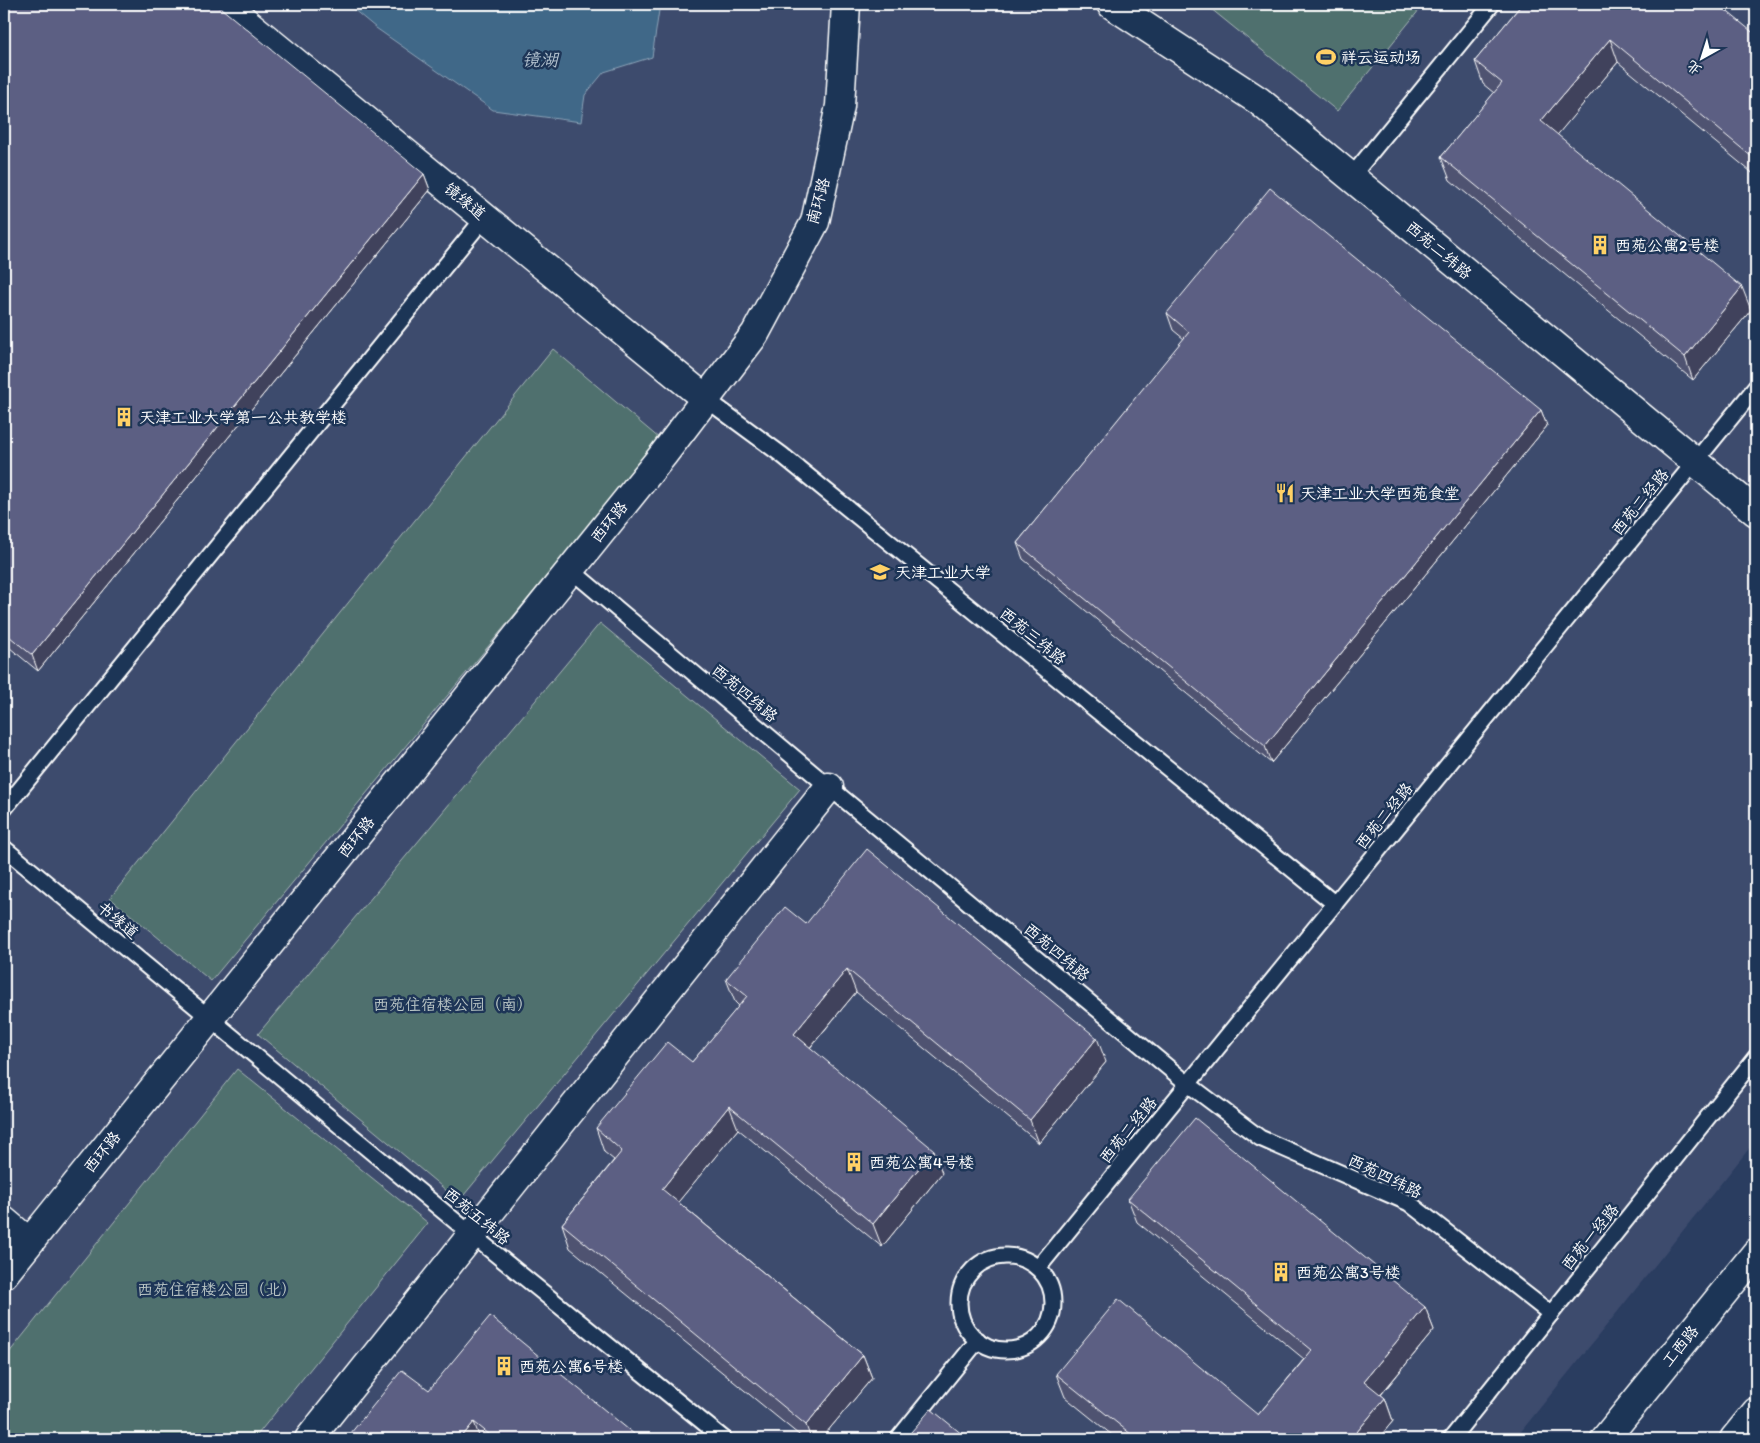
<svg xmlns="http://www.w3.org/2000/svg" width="1760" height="1443" font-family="Itim,'LXGW WenKai TC',sans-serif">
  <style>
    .built { fill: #3d4b6d }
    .green { fill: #4f6f6e; stroke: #a7b7b6 }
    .water { fill: #406788; stroke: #8ca4b8 }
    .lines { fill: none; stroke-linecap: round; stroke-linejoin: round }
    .service-casing { stroke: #fff; stroke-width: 19 }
    .minor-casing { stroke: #fff; stroke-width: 31 }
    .tertiary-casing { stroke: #fff; stroke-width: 31 }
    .secondary-casing { stroke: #fff; stroke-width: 31 }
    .service { stroke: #1d3557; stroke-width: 15 }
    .minor { stroke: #1d3557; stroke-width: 28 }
    .tertiary { stroke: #1d3557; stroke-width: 28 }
    .secondary { stroke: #1d3557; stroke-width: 28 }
    .wall { fill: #4f5271; stroke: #fff }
    .shaded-wall { fill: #40425c; stroke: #fff }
    .building { fill: #5c5f83; stroke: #fff }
    .labels { text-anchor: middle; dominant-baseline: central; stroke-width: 5; stroke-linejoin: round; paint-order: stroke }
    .poi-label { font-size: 16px; fill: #fff; stroke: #1d3557; text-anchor: start }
    .street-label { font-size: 16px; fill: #fff; stroke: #1d3557 }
    .park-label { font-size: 16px; fill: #b9c5c5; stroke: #1d3557 }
    .water-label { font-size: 18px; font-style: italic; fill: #b3c2cf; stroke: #1d3557 }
  </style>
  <rect width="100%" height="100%" fill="#2a3d60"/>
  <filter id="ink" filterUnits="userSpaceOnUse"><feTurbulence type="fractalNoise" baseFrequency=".02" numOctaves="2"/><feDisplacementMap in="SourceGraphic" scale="10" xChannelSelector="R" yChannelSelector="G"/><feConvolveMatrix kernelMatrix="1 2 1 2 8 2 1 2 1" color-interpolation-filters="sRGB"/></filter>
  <g filter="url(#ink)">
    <!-- built -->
    <path class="built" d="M4,4H1756V1140L1515,1439H4Z"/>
    <!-- green -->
    <g class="green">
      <path d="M1205,4H1424L1337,111Z"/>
      <path d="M553,349L660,439L211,981L110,898Z"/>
      <path d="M600,623L800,789L459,1201L258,1034Z"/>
      <path d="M237,1069L428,1223L254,1439H4V1359Z"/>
    </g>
    <!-- water -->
    <path class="water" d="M347,4H660L652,57L604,72L585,95L581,122L493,110L376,28Z"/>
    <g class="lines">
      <defs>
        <g id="service">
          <path d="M1351,177L1492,4"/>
          <path d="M706,399L782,455L1335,904"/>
          <path d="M571,570L829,787L1188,1084L1260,1138L1409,1203L1551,1314"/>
          <path d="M4,809L484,218"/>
          <path d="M4,848L472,1235L724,1439"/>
          <circle cx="1006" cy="1303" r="47"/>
          <path d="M1038,1268L1756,387"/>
          <path d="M898,1439L978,1340"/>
          <path d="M1451,1439L1756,1057"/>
        </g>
        <g id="minor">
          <path d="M224,4L706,399"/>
          <path d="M1111,4L1259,101L1756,512"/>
          <path d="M4,1221L29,1242"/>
          <path d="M309,1439L829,787"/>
        </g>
        <path id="tertiary" d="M4,1274L663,455L755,334L815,222L840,106L846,4"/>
        <g id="secondary">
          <path d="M1605,1439L1756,1253"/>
          <path d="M1734,1439L1756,1412"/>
        </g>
      </defs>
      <!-- service casing -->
      <use href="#service" class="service-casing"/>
      <!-- minor casing -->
      <use href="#minor" class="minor-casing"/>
      <!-- tertiary casing -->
      <use href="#tertiary" class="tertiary-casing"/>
      <!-- secondary casing -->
      <use href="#secondary" class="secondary-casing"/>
      <!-- service -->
      <use href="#service" class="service"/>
      <!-- minor -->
      <use href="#minor" class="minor"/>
      <!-- tertiary -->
      <use href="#tertiary" class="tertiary"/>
      <!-- secondary -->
      <use href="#secondary" class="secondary"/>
    </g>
    <!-- wall -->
    <g class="wall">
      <path d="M4,4L424,174L430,190L38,671L4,643Z"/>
      <path d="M1522,4L1756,35V176L1618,62L1557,135L1751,310L1693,380L1450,180L1441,157L1494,93L1483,84L1475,61Z"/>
      <path d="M1167,313L1541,410L1547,426L1271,763L1023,559L1017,543L1184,339L1173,330Z"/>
      <path d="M806,924L1106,1062L1039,1143L856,992L810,1048L942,1173L882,1247L738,1129L678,1202L863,1355L872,1378L821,1439H804L570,1248L562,1224L614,1160L604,1152L596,1128L692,1062L739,1006L735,1002L726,979Z"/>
      <path d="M1128,1199L1425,1307L1434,1330L1381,1395L1385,1398L1393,1421L1378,1439H1117L1065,1397L1056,1374L1258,1415L1304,1359L1137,1222Z"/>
      <path d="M429,1390L640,1439H346Z"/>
    </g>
    <!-- shaded-wall -->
    <g class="shaded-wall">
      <path d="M1610,39L1618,62L1549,145L1541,121Z"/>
      <path d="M1756,152V167L1752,157Z"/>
      <path d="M424,174L430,190L38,671L32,655Z"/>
      <path d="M1742,287L1751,310L1693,380L1685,357Z"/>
      <path d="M1541,410L1547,426L1271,763L1265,746Z"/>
      <path d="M847,969L856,992L802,1057L794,1034Z"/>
      <path d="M1097,1038L1106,1062L1039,1143L1030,1120Z"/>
      <path d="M729,1106L738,1129L670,1212L662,1189Z"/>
      <path d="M934,1150L942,1173L882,1247L873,1224Z"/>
      <path d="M1425,1307L1434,1330L1373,1404L1364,1381Z"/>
      <path d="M863,1355L872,1378L821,1439H811L806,1425Z"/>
      <path d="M1385,1398L1393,1421L1378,1439H1351Z"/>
      <path d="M474,1422L480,1439H460Z"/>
    </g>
    <!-- building -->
    <g class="building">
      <path d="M4,4H216L424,174L32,655L4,632Z"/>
      <path d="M1522,4H1718L1756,35V152L1752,157L1610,39L1541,121L1742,287L1685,357L1441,157L1502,83L1475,61Z"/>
      <path d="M1270,188L1541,410L1265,746L1017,543L1189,332L1167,313Z"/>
      <path d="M867,849L1097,1038L1030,1120L847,969L794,1034L934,1150L873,1224L729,1106L662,1189L863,1355L806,1425L562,1224L622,1151L596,1128L667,1042L692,1062L747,996L726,979L785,907L806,924Z"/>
      <path d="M1195,1118L1425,1307L1364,1381L1385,1398L1351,1439H1137L1056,1374L1118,1299L1258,1415L1312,1350L1128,1199Z"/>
      <path d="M490,1316L640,1439H495L474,1422L460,1439H346L402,1370L429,1390Z"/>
      <path d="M931,1409L968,1439H905Z"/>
    </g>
  </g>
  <!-- icons -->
  <defs>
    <symbol id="stadium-bare" viewBox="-9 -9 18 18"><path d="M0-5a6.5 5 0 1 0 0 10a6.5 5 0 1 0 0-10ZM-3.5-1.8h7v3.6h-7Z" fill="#ffd166" stroke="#1d3557" stroke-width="2.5" paint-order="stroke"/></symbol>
    <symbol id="building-bare" viewBox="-9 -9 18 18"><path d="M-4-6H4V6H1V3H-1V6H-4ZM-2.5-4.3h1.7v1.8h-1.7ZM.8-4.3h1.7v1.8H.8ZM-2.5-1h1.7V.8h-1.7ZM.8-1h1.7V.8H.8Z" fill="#ffd166" stroke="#1d3557" stroke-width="2.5" paint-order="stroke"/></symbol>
    <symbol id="restaurant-bare" viewBox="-9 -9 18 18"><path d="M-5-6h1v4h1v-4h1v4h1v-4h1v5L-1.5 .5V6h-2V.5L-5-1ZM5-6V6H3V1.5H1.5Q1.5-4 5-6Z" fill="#ffd166" stroke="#1d3557" stroke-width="2.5" paint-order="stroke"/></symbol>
    <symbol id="university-bare" viewBox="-9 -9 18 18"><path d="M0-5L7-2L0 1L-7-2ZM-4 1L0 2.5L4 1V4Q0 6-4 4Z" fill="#ffd166" stroke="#1d3557" stroke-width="2.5" paint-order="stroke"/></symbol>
  </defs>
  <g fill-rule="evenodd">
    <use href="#stadium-bare" x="1312" y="43" width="28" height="28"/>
    <use href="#building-bare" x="1586" y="231" width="28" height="28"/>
    <use href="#building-bare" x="110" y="403" width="28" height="28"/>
    <use href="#restaurant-bare" x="1271" y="479" width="28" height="28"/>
    <use href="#university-bare" x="866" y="558" width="28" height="28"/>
    <use href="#building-bare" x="840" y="1148" width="28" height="28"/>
    <use href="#building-bare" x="1267" y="1258" width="28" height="28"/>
    <use href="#building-bare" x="490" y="1352" width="28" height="28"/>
  </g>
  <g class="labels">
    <!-- poi labels -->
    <g class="poi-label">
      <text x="1341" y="57">祥云运动场</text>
      <text x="1615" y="245">西苑公寓2号楼</text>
      <text x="139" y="417">天津工业大学第一公共教学楼</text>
      <text x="1300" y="493">天津工业大学西苑食堂</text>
      <text x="895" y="572">天津工业大学</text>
      <text x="869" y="1162">西苑公寓4号楼</text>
      <text x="1296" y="1272">西苑公寓3号楼</text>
      <text x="519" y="1366">西苑公寓6号楼</text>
    </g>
    <!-- street labels -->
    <g class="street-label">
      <text transform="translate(465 201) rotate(39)">镜缘道</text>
      <text transform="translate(818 201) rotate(-75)">南环路</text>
      <text transform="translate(1439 250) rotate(40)">西苑二纬路</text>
      <text transform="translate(1640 502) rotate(-51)">西苑二经路</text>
      <text transform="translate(609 522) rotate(-51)">西环路</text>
      <text transform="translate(1033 636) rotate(39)">西苑三纬路</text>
      <text transform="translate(745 693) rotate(40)">西苑四纬路</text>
      <text transform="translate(1384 816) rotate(-51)">西苑二经路</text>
      <text transform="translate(356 837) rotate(-51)">西环路</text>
      <text transform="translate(118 920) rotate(40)">书缘道</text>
      <text transform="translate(1057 952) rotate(40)">西苑四纬路</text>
      <text transform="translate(1128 1130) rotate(-51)">西苑二经路</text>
      <text transform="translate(102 1152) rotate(-51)">西环路</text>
      <text transform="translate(1385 1176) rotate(26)">西苑四纬路</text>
      <text transform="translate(477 1216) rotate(39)">西苑五纬路</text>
      <text transform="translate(1590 1237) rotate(-51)">西苑一经路</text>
      <text transform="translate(1680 1346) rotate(-51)">工西路</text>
    </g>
    <!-- park labels -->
    <g class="park-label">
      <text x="453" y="1004">西苑住宿楼公园（南）</text>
      <text x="217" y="1289">西苑住宿楼公园（北）</text>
    </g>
    <!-- water labels -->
    <g class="water-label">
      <text x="540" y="60">镜湖</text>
    </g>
  </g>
  <!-- margin -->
  <rect width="1760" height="1443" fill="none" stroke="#1d3557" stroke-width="20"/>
  <rect x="10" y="10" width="1740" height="1423" fill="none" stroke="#fff" stroke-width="2" filter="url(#ink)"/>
  <!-- north arrow -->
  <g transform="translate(1702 58) rotate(219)" stroke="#1d3557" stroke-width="4" paint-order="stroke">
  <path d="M0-4L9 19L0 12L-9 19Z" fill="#ffffff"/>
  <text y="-8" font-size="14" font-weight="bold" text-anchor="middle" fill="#ffffff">北</text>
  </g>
</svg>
